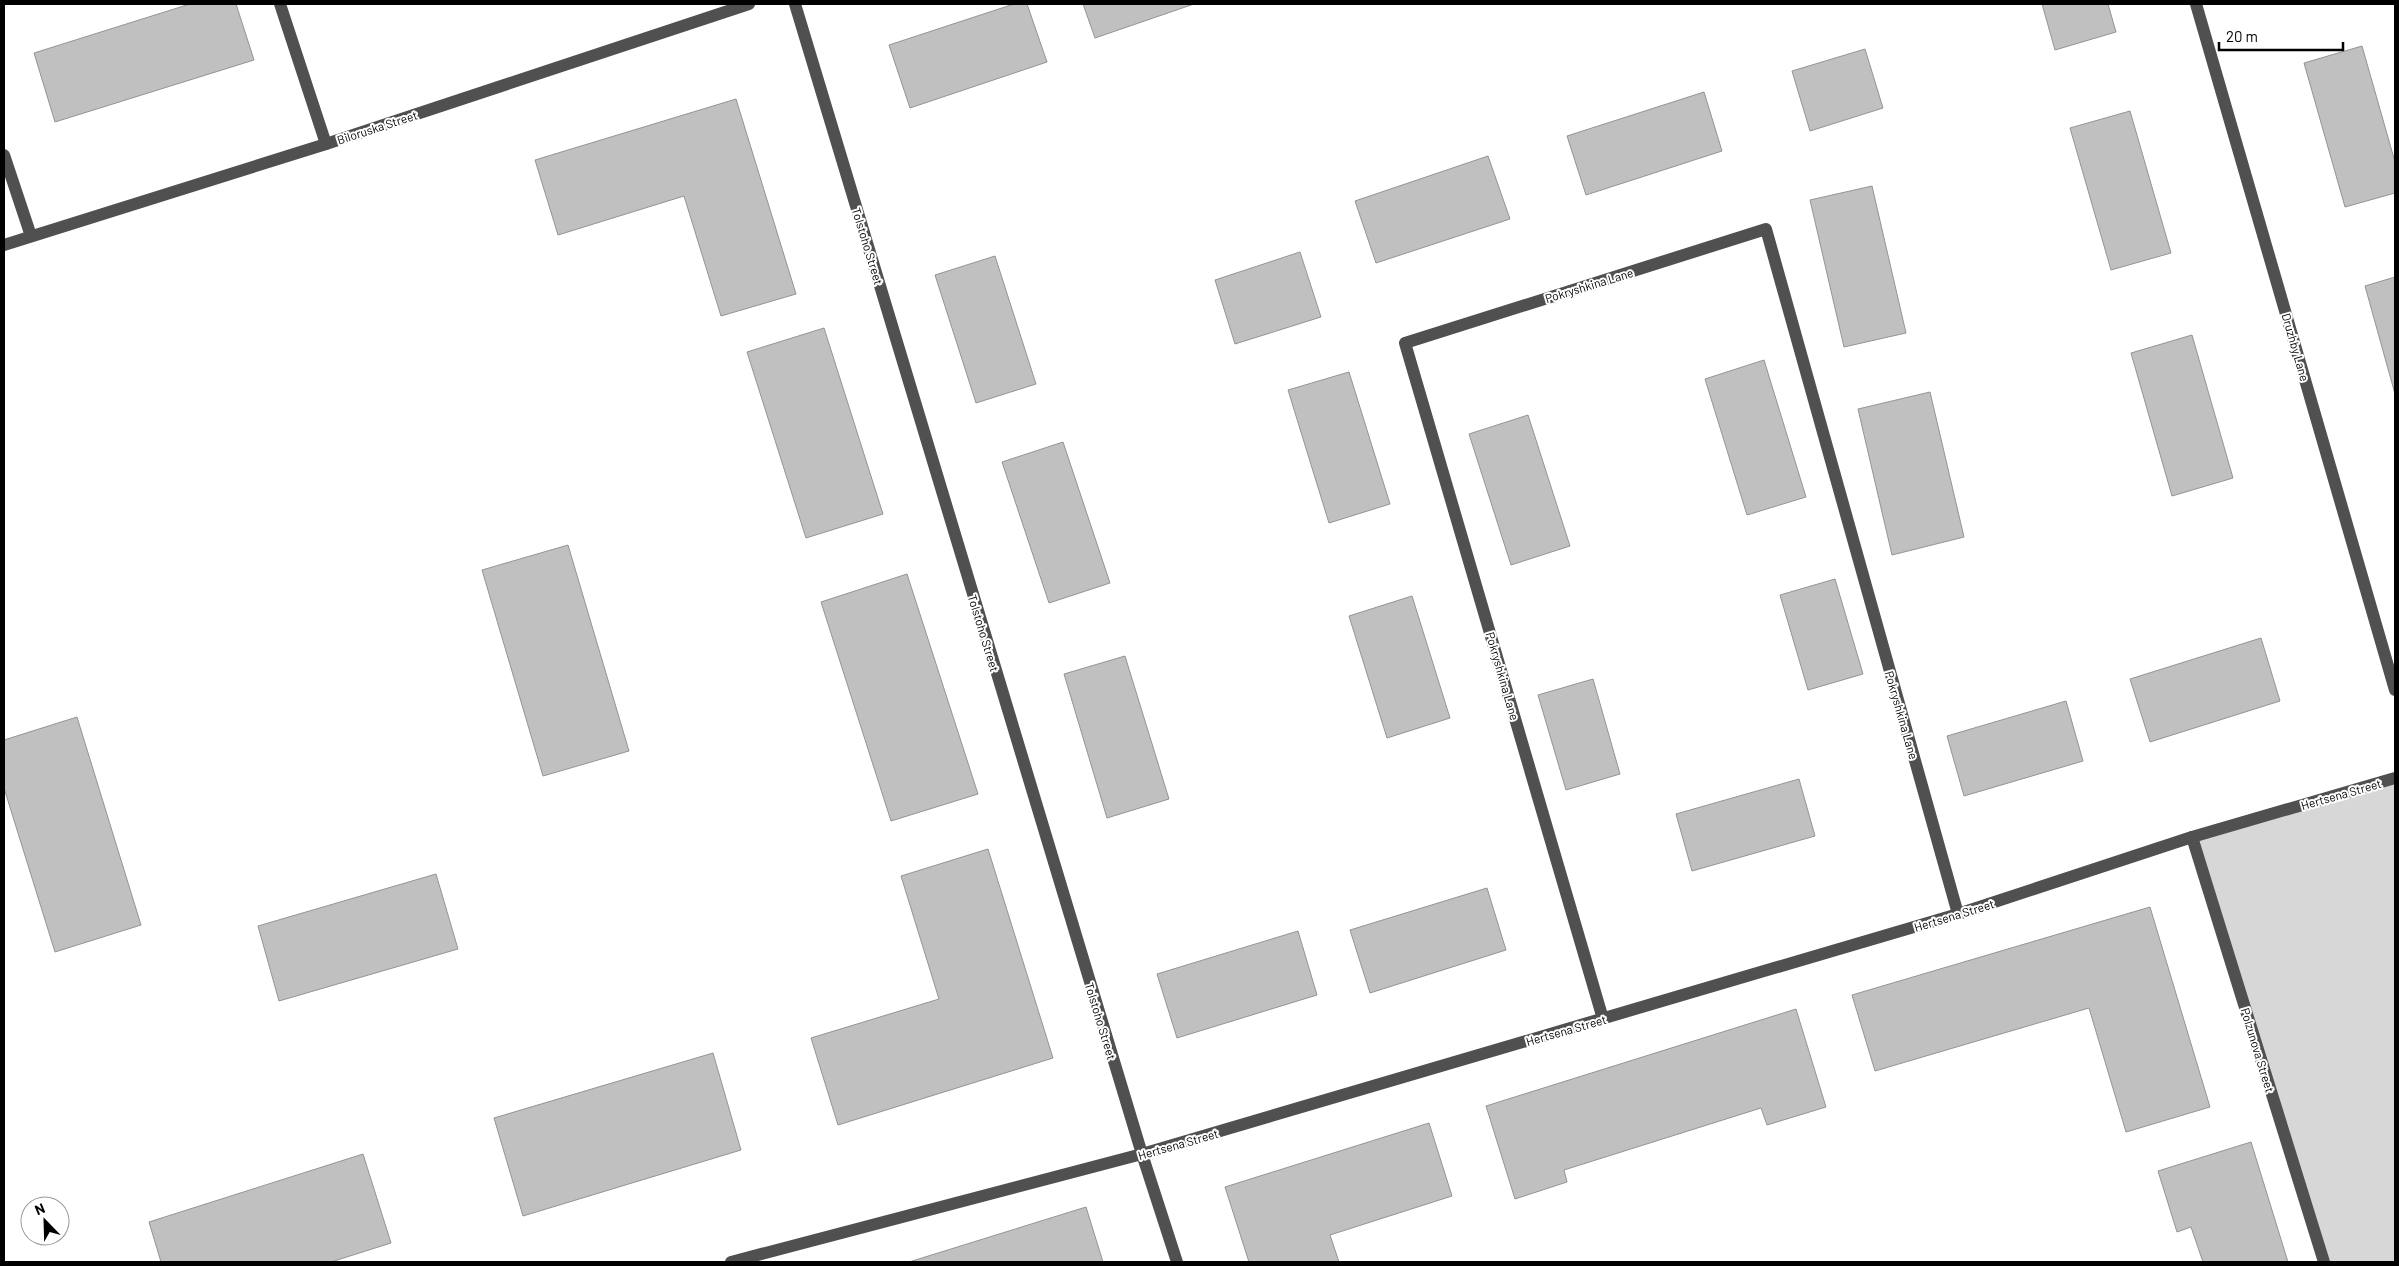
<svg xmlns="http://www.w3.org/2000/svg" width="2399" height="1266" font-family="Barlow,sans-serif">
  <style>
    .green { fill: #d7d7d7 }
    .building { fill: #c0c0c0; stroke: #949494 }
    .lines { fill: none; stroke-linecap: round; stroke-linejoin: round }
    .minor { stroke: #505050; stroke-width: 12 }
    .labels { text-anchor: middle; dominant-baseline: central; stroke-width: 4; stroke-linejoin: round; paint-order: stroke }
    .street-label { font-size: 12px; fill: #000; stroke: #fff }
  </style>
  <rect width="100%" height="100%" fill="#fff"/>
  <!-- green -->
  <path class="green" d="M2395,778V1262H2324L2192,837Z"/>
  <!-- building -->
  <g class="building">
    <path d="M190,4H236L254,60L55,122L34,53Z"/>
    <path d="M1014,4H1027L1047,62L910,108L889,45Z"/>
    <path d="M1083,4H1194L1095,38Z"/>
    <path d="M2042,4H2108L2116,32L2055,50Z"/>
    <path d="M2362,46L2395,162V193L2345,207L2304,63Z"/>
    <path d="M1865,49L1883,108L1810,131L1792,71Z"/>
    <path d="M1704,92L1722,151L1586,195L1567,136Z"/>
    <path d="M736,99L796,294L721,316L684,196L558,235L535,160Z"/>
    <path d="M2130,111L2171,253L2111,270L2070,128Z"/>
    <path d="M1488,156L1510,219L1376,263L1355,201Z"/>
    <path d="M1872,186L1906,333L1844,347L1810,200Z"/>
    <path d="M1300,252L1321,317L1235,344L1215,280Z"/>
    <path d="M995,256L1036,384L976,403L935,275Z"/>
    <path d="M2395,277V394L2365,286Z"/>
    <path d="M824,328L883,514L806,538L747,352Z"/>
    <path d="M2192,335L2233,478L2172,496L2131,353Z"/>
    <path d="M1764,360L1806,497L1747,515L1705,379Z"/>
    <path d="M1349,372L1390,504L1329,523L1288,390Z"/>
    <path d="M1930,392L1964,537L1892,555L1858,409Z"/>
    <path d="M1528,415L1570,546L1511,565L1469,434Z"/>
    <path d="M1063,442L1110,583L1049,603L1002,462Z"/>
    <path d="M568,545L629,751L543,776L482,570Z"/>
    <path d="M907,574L978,794L891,821L821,602Z"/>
    <path d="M1835,579L1863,674L1808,690L1780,595Z"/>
    <path d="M1412,596L1450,718L1387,738L1349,616Z"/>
    <path d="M2261,638L2280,701L2150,742L2130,679Z"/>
    <path d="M1125,656L1169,799L1107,818L1064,674Z"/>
    <path d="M1593,679L1620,774L1566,790L1538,695Z"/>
    <path d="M2066,701L2083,761L1964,796L1947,736Z"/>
    <path d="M77,717L141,925L55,952L4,788V740Z"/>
    <path d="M1799,779L1815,836L1692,871L1676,814Z"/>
    <path d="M988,849L1053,1058L838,1125L811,1038L939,999L901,876Z"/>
    <path d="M436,874L458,949L279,1001L258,926Z"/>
    <path d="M1487,888L1506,950L1370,993L1350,930Z"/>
    <path d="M2150,907L2210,1107L2126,1132L2089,1008L1875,1071L1852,995Z"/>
    <path d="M1298,931L1317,995L1177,1038L1157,974Z"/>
    <path d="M1796,1009L1826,1107L1767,1125L1761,1108L1564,1170L1567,1182L1515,1199L1486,1106Z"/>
    <path d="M713,1053L741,1150L523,1216L494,1118Z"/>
    <path d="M1429,1123L1452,1196L1330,1235L1339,1262H1249L1225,1187Z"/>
    <path d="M2251,1142L2288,1262H2203L2191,1227L2177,1232L2158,1171Z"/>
    <path d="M363,1154L391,1243L331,1262H161L149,1222Z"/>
    <path d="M1086,1207L1103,1262H909Z"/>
  </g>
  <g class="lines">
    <!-- minor -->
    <g class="minor">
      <path d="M280,4L326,144"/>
      <path d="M795,4L1142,1154L1177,1262"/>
      <path d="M2196,4L2395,690"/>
      <path d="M4,155L31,236"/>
      <path d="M4,245L326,144L749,4"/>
      <path d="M2192,837L2324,1262"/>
      <path d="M1603,1019L1405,343L1766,229L1958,914"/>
      <path d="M731,1262L1142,1154L1958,914L2192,837L2395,778"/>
    </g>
  </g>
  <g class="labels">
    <!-- street labels -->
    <g class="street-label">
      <text transform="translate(377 127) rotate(-18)">Biloruska Street</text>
      <text transform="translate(868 246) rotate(73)">Tolstoho Street</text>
      <text transform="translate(1589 285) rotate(-17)">Pokryshkina Lane</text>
      <text transform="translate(2296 347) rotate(74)">Druzhby Lane</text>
      <text transform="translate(984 633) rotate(73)">Tolstoho Street</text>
      <text transform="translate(1503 676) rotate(74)">Pokryshkina Lane</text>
      <text transform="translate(1902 715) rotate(74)">Pokryshkina Lane</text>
      <text transform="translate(2341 794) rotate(-16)">Hertsena Street</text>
      <text transform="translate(1954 915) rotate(-17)">Hertsena Street</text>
      <text transform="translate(1101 1021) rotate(73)">Tolstoho Street</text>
      <text transform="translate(1566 1030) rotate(-16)">Hertsena Street</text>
      <text transform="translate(2258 1050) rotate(73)">Polzunova Street</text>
      <text transform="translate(1178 1144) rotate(-16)">Hertsena Street</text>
    </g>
  </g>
  <!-- border -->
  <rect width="2399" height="1266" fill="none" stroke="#000000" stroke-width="10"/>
  <!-- north arrow -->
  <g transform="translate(45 1221) rotate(337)"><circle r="24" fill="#ffffff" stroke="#999999"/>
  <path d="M0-4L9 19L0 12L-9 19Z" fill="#000000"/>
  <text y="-8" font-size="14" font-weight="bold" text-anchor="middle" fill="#000000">N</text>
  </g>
  <!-- scale -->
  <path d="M2219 42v8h124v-8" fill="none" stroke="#000000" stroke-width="2.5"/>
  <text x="2226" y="42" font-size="15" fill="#000000" stroke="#ffffff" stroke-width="4" paint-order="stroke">20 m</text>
</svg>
